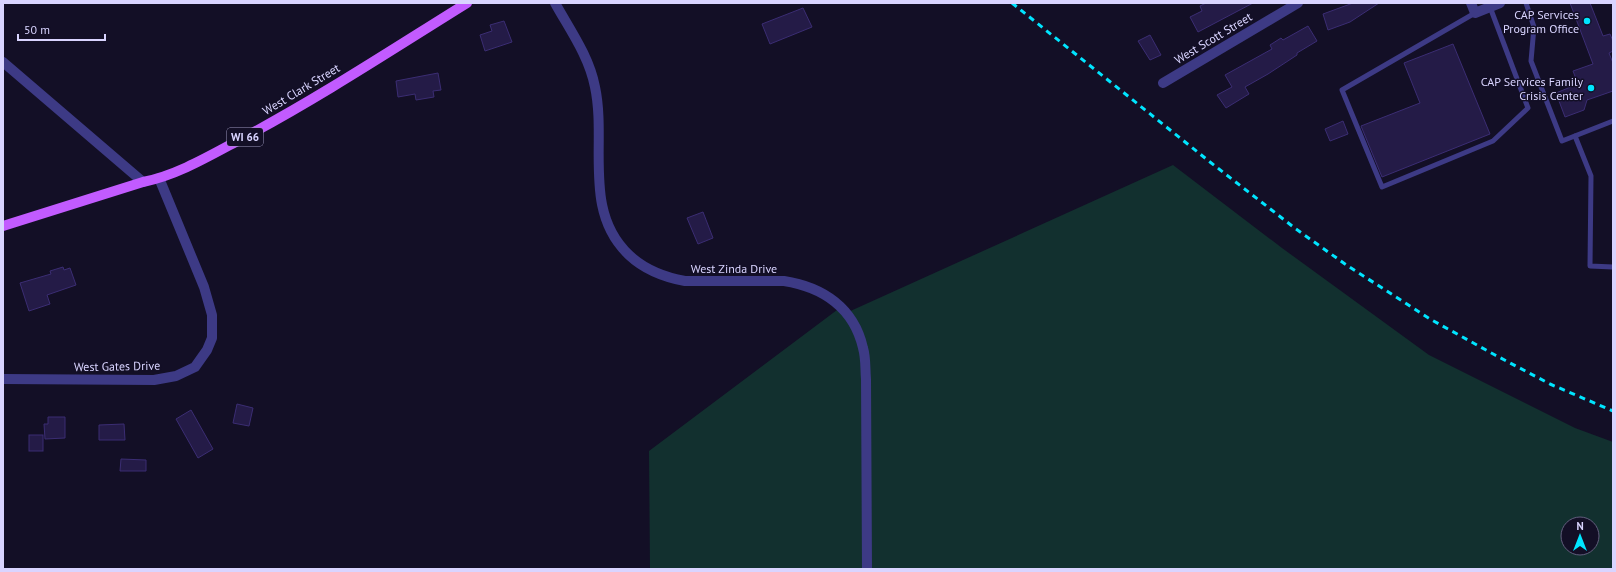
<svg xmlns="http://www.w3.org/2000/svg" width="1616" height="572" font-family="'PT Sans',sans-serif">
  <style>
    .green { fill: #12302f; fill-rule: evenodd }
    .building { fill: #241b47; stroke: #3b2d73 }
    .lines { fill: none; stroke-linecap: round; stroke-linejoin: round }
    .path { stroke: #2fb8b0; stroke-width: 2; stroke-dasharray: 2 3; stroke-linecap: butt }
    .lane { stroke: #3d3a85; stroke-width: 5 }
    .street { stroke: #3d3a85; stroke-width: 10 }
    .primary { stroke: #c25bff; stroke-width: 10 }
    .rail { stroke: #00e5ff; stroke-width: 3; stroke-dasharray: 6 5; stroke-linecap: butt }
    .poi-dot { fill: #00e5ff; stroke: #130f26; stroke-width: 1.5 }
    .labels { text-anchor: middle; dominant-baseline: central; stroke-width: 3; stroke-linejoin: round; paint-order: stroke }
    .shield { fill: #130f26; stroke: #9e99be; stroke-width: 1 }
    .shield-label { font-size: 11px; font-weight: bold; fill: #d9d4ff }
    .poi-label { font-size: 12px; fill: #d9d4ff; stroke: #130f26; text-anchor: end }
    .street-label { font-size: 12px; fill: #d9d4ff; stroke: #130f26 }
  </style>
  <rect width="100%" height="100%" fill="#130f26"/>
  <!-- green -->
  <path class="green" d="M1173,165L1282,248L1429,355L1575,428L1613,442V569H650L649,451L841,307L846,313ZM1568,524H1592V548H1568Z"/>
  <!-- building -->
  <g class="building">
    <path d="M1206,3H1253L1198,32L1190,17L1202,11L1200,6Z"/>
    <path d="M1353,3H1379L1350,22L1328,30L1323,14Z"/>
    <path d="M1570,3H1590L1603,36L1610,34L1613,41V51L1609,53L1613,63V91L1587,100L1584,110L1565,117L1556,93L1578,84L1573,71L1593,64Z"/>
    <path d="M803,8L812,27L770,44L762,24Z"/>
    <path d="M504,21L512,42L485,51L480,35L492,31L490,25Z"/>
    <path d="M1308,26L1317,41L1297,53V55L1268,74L1245,87L1249,94L1226,108L1217,95L1232,87L1225,75L1272,49L1270,45L1281,38L1283,40Z"/>
    <path d="M1150,35L1161,55L1150,60L1138,41Z"/>
    <path d="M1453,44L1490,134L1382,177L1361,126L1420,103L1404,63Z"/>
    <path d="M438,73L441,90L433,91L434,97L416,100L415,94L398,97L396,81Z"/>
    <path d="M1343,121L1348,134L1330,141L1325,129Z"/>
    <path d="M703,212L713,238L698,244L687,218Z"/>
    <path d="M63,267L64,270L70,268L76,285L47,295L50,304L29,311L20,283L51,274L50,271Z"/>
    <path d="M237,404L253,408L249,426L233,423Z"/>
    <path d="M191,410L213,449L198,458L176,419Z"/>
    <path d="M48,417H65V438L45,439L44,424H48Z"/>
    <path d="M124,424L125,440H99V425Z"/>
    <rect x="29" y="435" width="14" height="16"/>
    <path d="M121,459L146,460V471H120Z"/>
  </g>
  <g class="lines">
    <!-- path -->
    <path class="path" d="M1612,569H1613"/>
    <!-- lane -->
    <g class="lane">
      <path d="M1526,3L1534,27L1531,61L1562,141L1613,121"/>
      <path d="M1475,13L1342,90L1382,187L1493,141L1528,108L1490,7"/>
      <path d="M1575,136L1591,176L1590,266L1613,267"/>
    </g>
    <!-- street -->
    <g class="street">
      <path d="M555,3C570,30 589,56 595,87C607,143 582,211 629,255C645,270 663,277 685,281H784C823,287 854,308 863,348C866,358 865,368 866,379L867,569"/>
      <path d="M1471,3L1475,13L1500,3"/>
      <path d="M3,62L143,182"/>
      <path d="M1163,83L1298,3"/>
      <path d="M3,379L154,380L176,376L195,367L207,350L212,338V315L204,287L159,178"/>
    </g>
    <!-- primary -->
    <path class="primary" d="M3,226L143,182C178,175 211,155 243,138C320,97 393,49 467,3"/>
    <!-- rail -->
    <path class="rail" d="M1012,3L1210,162L1296,229L1345,264L1430,319L1495,355L1550,384L1613,411"/>
  </g>
  <!-- markers -->
  <g class="poi-dot">
    <circle cx="1587" cy="21" r="4"/>
    <circle cx="1591" cy="88" r="4"/>
  </g>
  <g class="labels">
    <!-- shield labels -->
    <rect class="shield" x="227" y="128" width="36" height="18" rx="3"/>
    <g class="shield-label">
      <text x="245" y="137">WI 66</text>
    </g>
    <!-- poi labels -->
    <g class="poi-label">
      <text x="1579" y="14">CAP Services<tspan x="1579" dy="14">Program Office</tspan></text>
      <text x="1583" y="81">CAP Services Family<tspan x="1583" dy="14">Crisis Center</tspan></text>
    </g>
    <!-- street labels -->
    <g class="street-label">
      <text transform="translate(1213 38) rotate(-31)">West Scott Street</text>
      <text transform="translate(301 89) rotate(-31)">West Clark Street</text>
      <text x="734" y="268">West Zinda Drive</text>
      <text transform="translate(117 366) rotate(-1)">West Gates Drive</text>
    </g>
  </g>
  <!-- border -->
  <rect width="1616" height="572" fill="none" stroke="#d9d4ff" stroke-width="8"/>
  <!-- north arrow -->
  <g transform="translate(1580 536)"><circle r="19" fill="#130f26" stroke="#625e7d"/>
  <path d="M0-3L7 15L0 10L-7 15Z" fill="#00e5ff"/>
  <text y="-6" font-size="11" font-weight="bold" text-anchor="middle" fill="#d9d4ff">N</text>
  </g>
  <!-- scale -->
  <path d="M18 34v6h87v-6" fill="none" stroke="#d9d4ff" stroke-width="2"/>
  <text x="24" y="34" font-size="12" fill="#d9d4ff" stroke="#130f26" stroke-width="3" paint-order="stroke">50 m</text>
</svg>
